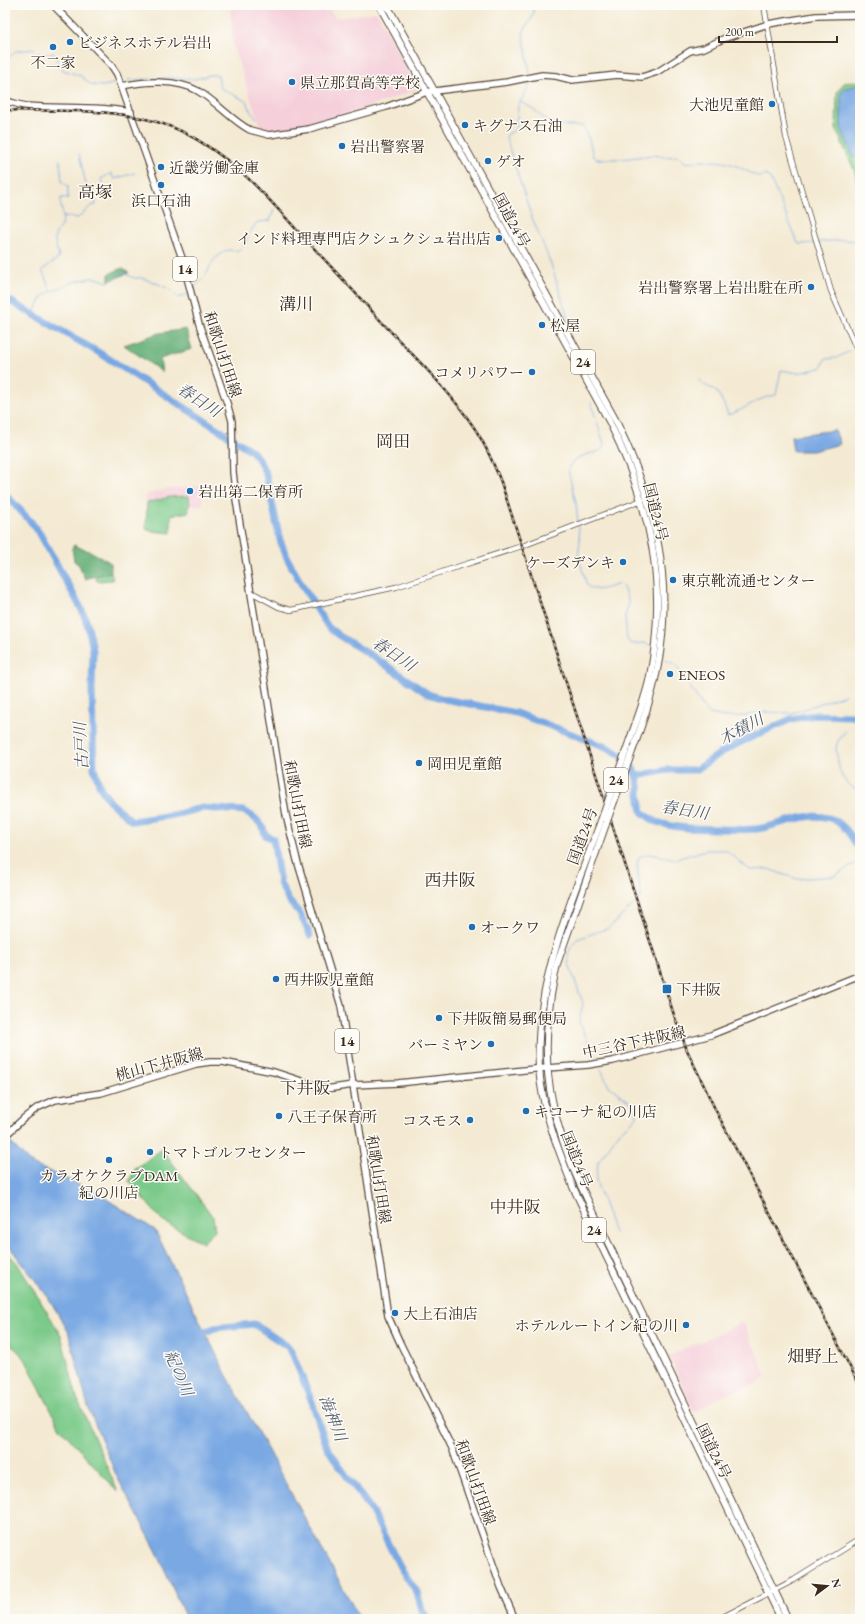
<svg xmlns="http://www.w3.org/2000/svg" width="865" height="1624" font-family="'EB Garamond','Noto Serif JP',serif">
  <style>
    .built { fill: #f5cfda }
    .green { fill: #7bca8a; stroke: #5b7a54 }
    .forest { fill: #64ae76; stroke: #506c4a }
    .water { fill: #79a8e3; stroke: #5a6980 }
    .lines { fill: none; stroke-linecap: round; stroke-linejoin: round }
    .stream { stroke: #79a8e3; stroke-width: 1 }
    .river { stroke: #79a8e3; stroke-width: 7 }
    .minor-casing { stroke: #574739; stroke-width: 6 }
    .major-casing { stroke: #574739; stroke-width: 8 }
    .highway-casing { stroke: #574739; stroke-width: 8 }
    .minor { stroke: #fff; stroke-width: 4.5 }
    .major { stroke: #fff; stroke-width: 5.5 }
    .highway { stroke: #fff; stroke-width: 6 }
    .rail-casing { stroke: #3b2a1e; stroke-width: 2.5 }
    .rail { stroke: #fdfcf7; stroke-width: 1; stroke-dasharray: 3; stroke-linecap: butt }
    .highway-bridge-casing { stroke: #574739; stroke-width: 8; stroke-linecap: butt }
    .highway-bridge { stroke: #fff; stroke-width: 6 }
    .poi-dot { fill: #1f6fb2; stroke: #fdfcf7; stroke-width: 1.5 }
    .labels { text-anchor: middle; dominant-baseline: central; stroke-width: 3; stroke-linejoin: round; paint-order: stroke }
    .shield { fill: #fdfcf7; stroke: #75695f; stroke-width: 1 }
    .shield-label { font-size: 14px; font-weight: bold; fill: #3b2a1e }
    .poi-label { font-size: 15px; fill: #3b2a1e; stroke: #fdfcf7; text-anchor: start }
    .street-label { font-size: 15px; fill: #3b2a1e; stroke: #fdfcf7 }
    .water-label { font-size: 16px; font-style: italic; fill: #545c6d; stroke: #fdfcf7 }
    .quarter-label { font-size: 17px; fill: #3b2a1e; stroke: #fdfcf7 }
  </style>
  <rect width="100%" height="100%" fill="#fdfcf7"/>
  <filter id="ink" filterUnits="userSpaceOnUse"><feTurbulence type="fractalNoise" baseFrequency=".025" numOctaves="2"/><feDisplacementMap in="SourceGraphic" scale="8" xChannelSelector="R" yChannelSelector="G"/><feConvolveMatrix kernelMatrix="1 2 1 2 8 2 1 2 1" color-interpolation-filters="sRGB"/></filter>
  <filter id="wash" filterUnits="userSpaceOnUse"><feTurbulence type="fractalNoise" baseFrequency=".012" numOctaves="4" result="noise"/><feDisplacementMap in="SourceGraphic" scale="16" xChannelSelector="R" yChannelSelector="G"/><feGaussianBlur stdDeviation="0.9" result="paint"/><feColorMatrix in="noise" values="0 0 0 0 0 0 0 0 0 0 0 0 0 0 0 0 0 1.4 0 .05"/><feComposite in="paint" operator="in"/></filter>
  <g filter="url(#wash)">
    <rect width="100%" height="100%" fill="#f4ead3"/>
    <!-- built -->
    <g class="built">
      <path d="M249,5H328L335,18L377,12L417,87L415,90L380,103L312,125L272,131L261,129L233,46L230,8Z"/>
      <path d="M199,486L202,490L203,505L188,506L189,512L171,515V533L151,531L146,529V494L168,489Z"/>
      <path d="M743,1322L767,1377L755,1384L716,1398L707,1405L694,1412L669,1356Z"/>
    </g>
    <!-- green -->
    <g class="green">
      <path d="M860,81V201L855,172L836,129L837,92L844,83Z"/>
      <path d="M189,496L190,506L188,507L189,512L171,515V533L151,531L146,529L147,503L169,497Z"/>
      <path d="M111,572L113,580L97,581L95,576Z"/>
      <path d="M162,1149L213,1217L215,1230L203,1243L162,1221L129,1181L135,1169Z"/>
      <path d="M5,1250L17,1263L61,1335L77,1398L118,1492L60,1428L25,1359L5,1338Z"/>
    </g>
    <!-- forest -->
    <g class="forest">
      <path d="M122,268L129,273C121,275 116,279 109,281V274Z"/>
      <path d="M186,329L192,349L160,359L162,372L124,345L159,333Z"/>
      <path d="M74,545L83,549L90,551L111,563V572L85,579L79,565L74,561L72,548Z"/>
    </g>
    <!-- water -->
    <g class="water">
      <path d="M860,85V155L854,158L841,128V93L845,88Z"/>
      <path d="M835,430L840,444L813,451H793L791,436Z"/>
      <path d="M5,1137L32,1164L94,1191L155,1230L224,1370L360,1619H186L157,1552L116,1475L88,1407L68,1331L48,1297L5,1241Z"/>
    </g>
    <g class="lines">
      <!-- stream -->
      <g class="stream">
        <path d="M5,59L9,57L16,51L35,49L41,55L53,53L63,70L81,76L91,85L104,86L116,83"/>
        <path d="M530,74L523,33C527,23 537,16 533,5"/>
        <path d="M128,80L169,78L195,79L210,75H218L220,88L246,101C251,107 248,111 256,118"/>
        <path d="M531,82L518,106L516,129L507,135L506,138L531,215L551,264L572,331"/>
        <path d="M520,102L532,108L548,122L568,126H583L589,139L593,156L597,159H621L653,155L666,157L678,156L686,163C701,160 720,160 734,165C743,168 751,174 760,177L765,175L770,178L798,243L801,244L816,243"/>
        <path d="M90,192L104,184L101,179L111,173L114,179L135,173"/>
        <path d="M63,217L78,218L91,206L96,205L94,197L87,189L79,154"/>
        <path d="M819,242L844,240L860,241"/>
        <path d="M193,289L206,275L213,261L224,251L230,250L235,251L239,250L245,244L248,235L257,222L270,221L274,209"/>
        <path d="M51,291L42,270L59,258C58,251 54,243 55,237C56,229 63,228 63,217C63,211 59,204 61,198H68V186L62,182L60,160"/>
        <path d="M33,314L44,295L73,282L91,278H96L108,282L123,273L134,278H142L156,283L169,289L178,298L188,294"/>
        <path d="M699,380C702,385 707,386 713,389C720,393 725,407 728,415C745,410 758,397 776,395L781,370L798,373L821,368L825,359L836,358L850,351"/>
        <path d="M578,523L576,503L568,470C571,457 589,454 600,451L603,448L604,444L591,403"/>
        <path d="M578,526L580,542L578,556L587,585C596,594 609,587 619,584L622,585L629,603L625,616L627,640L632,644L644,643L650,645"/>
        <path d="M665,660L675,664L705,710L710,714L724,717L745,716L763,712L792,713L845,695"/>
        <path d="M855,716V722C849,729 836,738 836,749C840,773 838,779 860,792"/>
        <path d="M596,1059L579,1022L583,1003L569,964L568,954L571,947L577,939L609,928L641,898L637,864L639,857L649,854L676,859L706,850H726L750,870L768,869L797,879L834,876L860,861"/>
        <path d="M601,1069L608,1085L632,1104L636,1110L637,1116L633,1121L620,1131L598,1162L596,1181L614,1233"/>
      </g>
      <!-- river -->
      <g class="river">
        <path d="M5,298L103,355L252,451L259,460L266,474L280,540L287,558L303,587L328,627L338,635L380,661L428,694L444,699L516,713L609,748L626,759L634,770L639,785V795L642,812C647,816 652,820 657,822C679,830 702,828 724,829C739,829 752,831 767,827C788,822 808,812 829,818C844,822 853,839 860,851"/>
        <path d="M5,494L32,523L40,534L82,610L88,626L93,650L92,689L94,768L100,787L111,803L132,821L173,815L202,808L244,811L256,819L263,827L265,835L273,839L280,883L288,900L300,914L310,935"/>
        <path d="M637,776L667,770H696L719,754L741,742L791,719L814,715L849,716L857,715L860,713"/>
        <path d="M198,1336L214,1328L254,1324L287,1346L292,1353L312,1402L327,1447L338,1464L370,1508L400,1567L417,1592L422,1610L428,1619"/>
      </g>
    </g>
  </g>
  <g filter="url(#ink)">
    <g class="lines">
      <defs>
        <g id="minor">
          <path d="M764,5L786,137L831,291L860,357"/>
          <path d="M251,592L279,607L291,610L396,587L448,570L525,545L642,500"/>
          <path d="M719,1619L794,1580L860,1539"/>
        </g>
        <g id="major">
          <path d="M53,5L111,65L117,74L182,258L199,324L227,403L232,421L233,472L236,499L286,815L297,860L341,1006L388,1316L401,1345L452,1448L501,1587L515,1619"/>
          <path d="M122,86C145,81 177,79 198,91C217,102 231,120 250,130L269,135L309,129L386,107L427,92L507,82L542,75L556,76L572,80L617,75L642,77L657,72L690,51L704,48L723,39L768,24L816,16L860,15"/>
          <path d="M5,101C12,102 19,105 26,106C61,109 96,105 131,112"/>
          <path d="M5,1136L24,1118L37,1108L55,1100L101,1093L196,1064L210,1062H223L274,1072L326,1089L353,1085L398,1083L534,1069L588,1065L613,1061L711,1035L860,975"/>
        </g>
        <g id="highway">
          <path d="M379,5L609,421C651,506 669,587 649,681C644,702 636,722 629,742"/>
          <path d="M387,5L616,421C654,499 674,578 658,665C653,694 643,722 633,749"/>
          <path d="M602,818C573,898 534,981 539,1068C542,1110 558,1149 573,1187L781,1619"/>
          <path d="M606,824L557,964C538,1047 545,1106 580,1184L788,1619"/>
        </g>
      </defs>
      <!-- minor casing -->
      <use href="#minor" class="minor-casing"/>
      <!-- major casing -->
      <use href="#major" class="major-casing"/>
      <!-- highway casing -->
      <use href="#highway" class="highway-casing"/>
      <!-- minor -->
      <use href="#minor" class="minor"/>
      <!-- major -->
      <use href="#major" class="major"/>
      <!-- highway -->
      <use href="#highway" class="highway"/>
      <defs>
        <path id="rail" d="M5,110C62,112 128,106 181,131C230,155 261,190 296,229C324,259 352,289 379,319C411,354 447,387 473,426C485,443 493,462 501,482L674,1015L687,1050L716,1111L860,1386"/>
      </defs>
      <!-- rail casing -->
      <use href="#rail" class="rail-casing"/>
      <!-- rail -->
      <use href="#rail" class="rail"/>
      <defs>
        <g id="highway-bridge">
          <path d="M602,818L629,742"/>
          <path d="M606,824L633,749"/>
        </g>
      </defs>
      <!-- highway-bridge casing -->
      <use href="#highway-bridge" class="highway-bridge-casing"/>
      <!-- highway-bridge -->
      <use href="#highway-bridge" class="highway-bridge"/>
    </g>
  </g>
  <!-- markers -->
  <g class="poi-dot">
    <circle cx="70" cy="42" r="4"/>
    <circle cx="53" cy="47" r="4"/>
    <circle cx="292" cy="82" r="4"/>
    <circle cx="772" cy="104" r="4"/>
    <circle cx="465" cy="125" r="4"/>
    <circle cx="342" cy="146" r="4"/>
    <circle cx="488" cy="161" r="4"/>
    <circle cx="161" cy="167" r="4"/>
    <circle cx="161" cy="185" r="4"/>
    <circle cx="499" cy="238" r="4"/>
    <circle cx="811" cy="287" r="4"/>
    <circle cx="542" cy="325" r="4"/>
    <circle cx="532" cy="372" r="4"/>
    <circle cx="190" cy="491" r="4"/>
    <circle cx="623" cy="562" r="4"/>
    <circle cx="673" cy="580" r="4"/>
    <circle cx="670" cy="674" r="4"/>
    <circle cx="419" cy="763" r="4"/>
    <circle cx="472" cy="927" r="4"/>
    <circle cx="276" cy="979" r="4"/>
    <rect x="662" y="984" width="10" height="10" rx="2"/>
    <circle cx="439" cy="1018" r="4"/>
    <circle cx="491" cy="1044" r="4"/>
    <circle cx="526" cy="1111" r="4"/>
    <circle cx="279" cy="1116" r="4"/>
    <circle cx="470" cy="1120" r="4"/>
    <circle cx="150" cy="1152" r="4"/>
    <circle cx="109" cy="1160" r="4"/>
    <circle cx="395" cy="1313" r="4"/>
    <circle cx="686" cy="1325" r="4"/>
  </g>
  <g class="labels">
    <!-- shield labels -->
    <g class="shield">
      <rect x="173" y="257" width="24" height="24" rx="3"/>
      <rect x="571" y="350" width="24" height="24" rx="3"/>
      <rect x="604" y="768" width="24" height="24" rx="3"/>
      <rect x="335" y="1029" width="24" height="24" rx="3"/>
      <rect x="582" y="1218" width="24" height="24" rx="3"/>
    </g>
    <g class="shield-label">
      <text x="185" y="269">14</text>
      <text x="583" y="362">24</text>
      <text x="616" y="780">24</text>
      <text x="347" y="1041">14</text>
      <text x="594" y="1230">24</text>
    </g>
    <!-- poi labels -->
    <g class="poi-label">
      <text x="78" y="42">ビジネスホテル岩出</text>
      <text x="53" y="62" text-anchor="middle">不二家</text>
      <text x="300" y="82">県立那賀高等学校</text>
      <text x="764" y="104" text-anchor="end">大池児童館</text>
      <text x="473" y="125">キグナス石油</text>
      <text x="350" y="146">岩出警察署</text>
      <text x="496" y="161">ゲオ</text>
      <text x="169" y="167">近畿労働金庫</text>
      <text x="161" y="200" text-anchor="middle">浜口石油</text>
      <text x="491" y="238" text-anchor="end">インド料理専門店クシュクシュ岩出店</text>
      <text x="803" y="287" text-anchor="end">岩出警察署上岩出駐在所</text>
      <text x="550" y="325">松屋</text>
      <text x="524" y="372" text-anchor="end">コメリパワー</text>
      <text x="198" y="491">岩出第二保育所</text>
      <text x="615" y="562" text-anchor="end">ケーズデンキ</text>
      <text x="681" y="580">東京靴流通センター</text>
      <text x="678" y="674">ENEOS</text>
      <text x="427" y="763">岡田児童館</text>
      <text x="480" y="927">オークワ</text>
      <text x="284" y="979">西井阪児童館</text>
      <text x="676" y="989">下井阪</text>
      <text x="447" y="1018">下井阪簡易郵便局</text>
      <text x="483" y="1044" text-anchor="end">バーミヤン</text>
      <text x="534" y="1111">キコーナ 紀の川店</text>
      <text x="287" y="1116">八王子保育所</text>
      <text x="462" y="1120" text-anchor="end">コスモス</text>
      <text x="158" y="1152">トマトゴルフセンター</text>
      <text x="109" y="1175" text-anchor="middle">カラオケクラブDAM<tspan x="109" dy="17">紀の川店</tspan></text>
      <text x="403" y="1313">大上石油店</text>
      <text x="678" y="1325" text-anchor="end">ホテルルートイン紀の川</text>
    </g>
    <!-- street labels -->
    <g class="street-label">
      <text transform="translate(512 220) rotate(61)">国道24号</text>
      <text transform="translate(223 354) rotate(72)">和歌山打田線</text>
      <text transform="translate(656 512) rotate(76)">国道24号</text>
      <text transform="translate(298 804) rotate(79)">和歌山打田線</text>
      <text transform="translate(582 836) rotate(-70)">国道24号</text>
      <text transform="translate(634 1042) rotate(-12)">中三谷下井阪線</text>
      <text transform="translate(159 1064) rotate(-15)">桃山下井阪線</text>
      <text transform="translate(577 1159) rotate(68)">国道24号</text>
      <text transform="translate(379 1179) rotate(81)">和歌山打田線</text>
      <text transform="translate(714 1451) rotate(64)">国道24号</text>
      <text transform="translate(476 1482) rotate(70)">和歌山打田線</text>
    </g>
    <!-- water labels -->
    <g class="water-label">
      <text transform="translate(199 400) rotate(33)">春日川</text>
      <text transform="translate(394 654) rotate(34)">春日川</text>
      <text transform="translate(741 729) rotate(-28)">木積川</text>
      <text transform="translate(81 746) rotate(-93)">古戸川</text>
      <text transform="translate(685 810) rotate(9)">春日川</text>
      <text transform="translate(179 1373) rotate(67)">紀の川</text>
      <text transform="translate(333 1418) rotate(69)">海神川</text>
    </g>
    <!-- quarter labels -->
    <g class="quarter-label">
      <text x="95" y="192">高塚</text>
      <text x="296" y="304">溝川</text>
      <text x="393" y="441">岡田</text>
      <text x="450" y="880">西井阪</text>
      <text x="305" y="1088">下井阪</text>
      <text x="515" y="1207">中井阪</text>
      <text x="813" y="1356">畑野上</text>
    </g>
  </g>
  <!-- margin -->
  <rect width="865" height="1624" fill="none" stroke="#fdfcf7" stroke-width="20"/>
  <!-- north arrow -->
  <g transform="translate(827 1586) rotate(74)" stroke="#fdfcf7" stroke-width="3" paint-order="stroke">
  <path d="M0-3L7 15L0 10L-7 15Z" fill="#3b2a1e"/>
  <text y="-6" font-size="11" font-weight="bold" text-anchor="middle" fill="#3b2a1e">N</text>
  </g>
  <!-- scale -->
  <path d="M719 36v6h118v-6" fill="none" stroke="#3b2a1e" stroke-width="2"/>
  <text x="725" y="36" font-size="12" fill="#3b2a1e" stroke="#fdfcf7" stroke-width="3" paint-order="stroke">200 m</text>
</svg>
